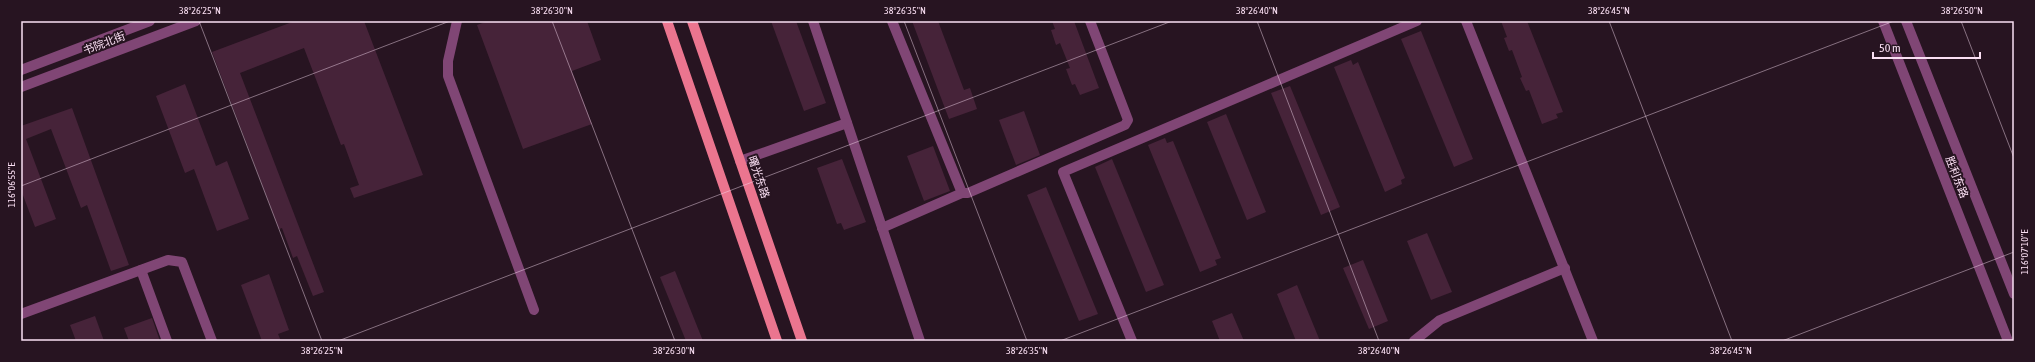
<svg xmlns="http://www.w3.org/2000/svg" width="2035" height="362" font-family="'Asap Condensed','Noto Sans SC',sans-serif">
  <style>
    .building { fill: #462339 }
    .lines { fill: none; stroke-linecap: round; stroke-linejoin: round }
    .minor { stroke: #804675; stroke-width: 10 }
    .major { stroke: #eb758f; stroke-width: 10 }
    .ticks { fill: none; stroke: #fadff3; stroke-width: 1; stroke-opacity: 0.45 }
    .labels { text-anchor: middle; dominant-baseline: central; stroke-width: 4; stroke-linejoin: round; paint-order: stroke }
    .street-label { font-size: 11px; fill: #fadff3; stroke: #271421 }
    .neatline { fill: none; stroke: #fadff3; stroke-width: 1.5 }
    .ticks-label { font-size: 10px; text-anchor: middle; fill: #fadff3 }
  </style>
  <rect width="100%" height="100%" fill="#271421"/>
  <!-- building -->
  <g class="building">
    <path d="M295,21H364L423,175L354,198L350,188L359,185L344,144L341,145L304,48L240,73L324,292L313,296L297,256L293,258L282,228L279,229L212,52Z"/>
    <path d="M488,21H587L601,60L572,71L592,124L523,149L477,25Z"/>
    <path d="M771,21H796L826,103L804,111Z"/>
    <path d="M912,21H938L964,90L970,88L977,109L949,119Z"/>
    <path d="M1052,21H1074L1099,88L1080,95L1075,84L1072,85L1066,69L1070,68L1060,43L1056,45L1051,30L1055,29Z"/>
    <path d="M1501,21H1527L1563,112L1556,114L1558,118L1542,124L1529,90L1526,91L1520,78L1522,77L1512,50L1509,51L1504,38L1507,37Z"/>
    <path d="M1421,31L1473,159L1454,167L1401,39Z"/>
    <path d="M1351,60L1353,65L1358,62L1405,178L1401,180L1402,184L1385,192L1334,67Z"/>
    <path d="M185,84L216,166L227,161L249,219L217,231L194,169L185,173L156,96Z"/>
    <path d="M1290,86L1340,207L1321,215L1271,93Z"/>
    <path d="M72,108L129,265L111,271L87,205L81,208L51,129L26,139L56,219L35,227L21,190V126Z"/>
    <path d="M1024,111L1040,155L1016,165L999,120Z"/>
    <path d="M1226,114L1266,212L1247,220L1207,122Z"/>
    <path d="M1165,138L1167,143L1173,141L1221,258L1215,260L1217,265L1200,272L1148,145Z"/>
    <path d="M933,146L950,191L924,201L907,156Z"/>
    <path d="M842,159L866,222L844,230L841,223L837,224L817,168Z"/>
    <path d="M1112,159L1164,285L1146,292L1095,167Z"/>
    <path d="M1046,187L1098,314L1079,321L1027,195Z"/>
    <path d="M1427,233L1452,292L1431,300L1407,241Z"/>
    <path d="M1363,260L1388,321L1369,329L1343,268Z"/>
    <path d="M675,271L703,341H686L660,277Z"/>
    <path d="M269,274L289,330L278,334L281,341H262L241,285Z"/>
    <path d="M1297,285L1320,341H1296L1277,294Z"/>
    <path d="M1232,313L1244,341H1220L1212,321Z"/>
    <path d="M95,316L104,341H76L70,325Z"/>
    <path d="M152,318L160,341H129L124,328Z"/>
  </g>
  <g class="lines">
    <!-- minor -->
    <g class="minor">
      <path d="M457,21L448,61V76L534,310"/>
      <path d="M813,21L920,341"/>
      <path d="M892,21L962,193H968L1125,125L1128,120L1090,21"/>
      <path d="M1466,21L1593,341"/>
      <path d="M1883,21L2008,341"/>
      <path d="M1906,21L2014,294"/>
      <path d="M21,70L150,21"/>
      <path d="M21,87L196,21"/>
      <path d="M740,161L847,123"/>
      <path d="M882,228L962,193"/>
      <path d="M141,270L167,341"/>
      <path d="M21,314L168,260L182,262L212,341"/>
      <path d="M1132,341L1063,172L1417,21"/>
      <path d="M1414,341L1440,320L1565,268"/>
    </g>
    <!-- major -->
    <g class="major">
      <path d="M667,21L777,341"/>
      <path d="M692,21L802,341"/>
    </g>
  </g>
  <!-- ticks -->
  <path class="ticks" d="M199,21L322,341M552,21L675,341M904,21L1027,341M1257,21L1379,341M1609,21L1732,341M1961,21L2014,158M21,186L450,21M338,341L1172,21M1060,341L1894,21M1782,341L2014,252"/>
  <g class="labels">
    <!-- street labels -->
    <g class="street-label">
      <text transform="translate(104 43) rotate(-21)">书院北街</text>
      <text transform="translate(759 177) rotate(71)">曙光东路</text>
      <text transform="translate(1957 177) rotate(69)">胜利东路</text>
    </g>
  </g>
  <!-- border -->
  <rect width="2035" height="362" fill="none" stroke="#271421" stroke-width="44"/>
  <!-- scale -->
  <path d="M1873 52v6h107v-6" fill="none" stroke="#fadff3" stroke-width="2"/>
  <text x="1879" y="52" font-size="12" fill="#fadff3" stroke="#271421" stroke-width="3" paint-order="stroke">50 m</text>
  <rect x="22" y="22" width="1991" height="318" class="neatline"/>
  <g class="ticks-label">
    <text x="200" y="14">38°26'25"N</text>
    <text x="552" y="14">38°26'30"N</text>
    <text x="905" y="14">38°26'35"N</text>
    <text x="1257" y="14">38°26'40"N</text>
    <text x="1609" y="14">38°26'45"N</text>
    <text x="1962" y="14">38°26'50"N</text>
    <text transform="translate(11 185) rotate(-90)" y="4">116°06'55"E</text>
    <text transform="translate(2024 252) rotate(-90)" y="4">116°07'10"E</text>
    <text x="322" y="354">38°26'25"N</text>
    <text x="674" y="354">38°26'30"N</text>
    <text x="1027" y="354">38°26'35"N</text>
    <text x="1379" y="354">38°26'40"N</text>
    <text x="1731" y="354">38°26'45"N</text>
  </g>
</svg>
